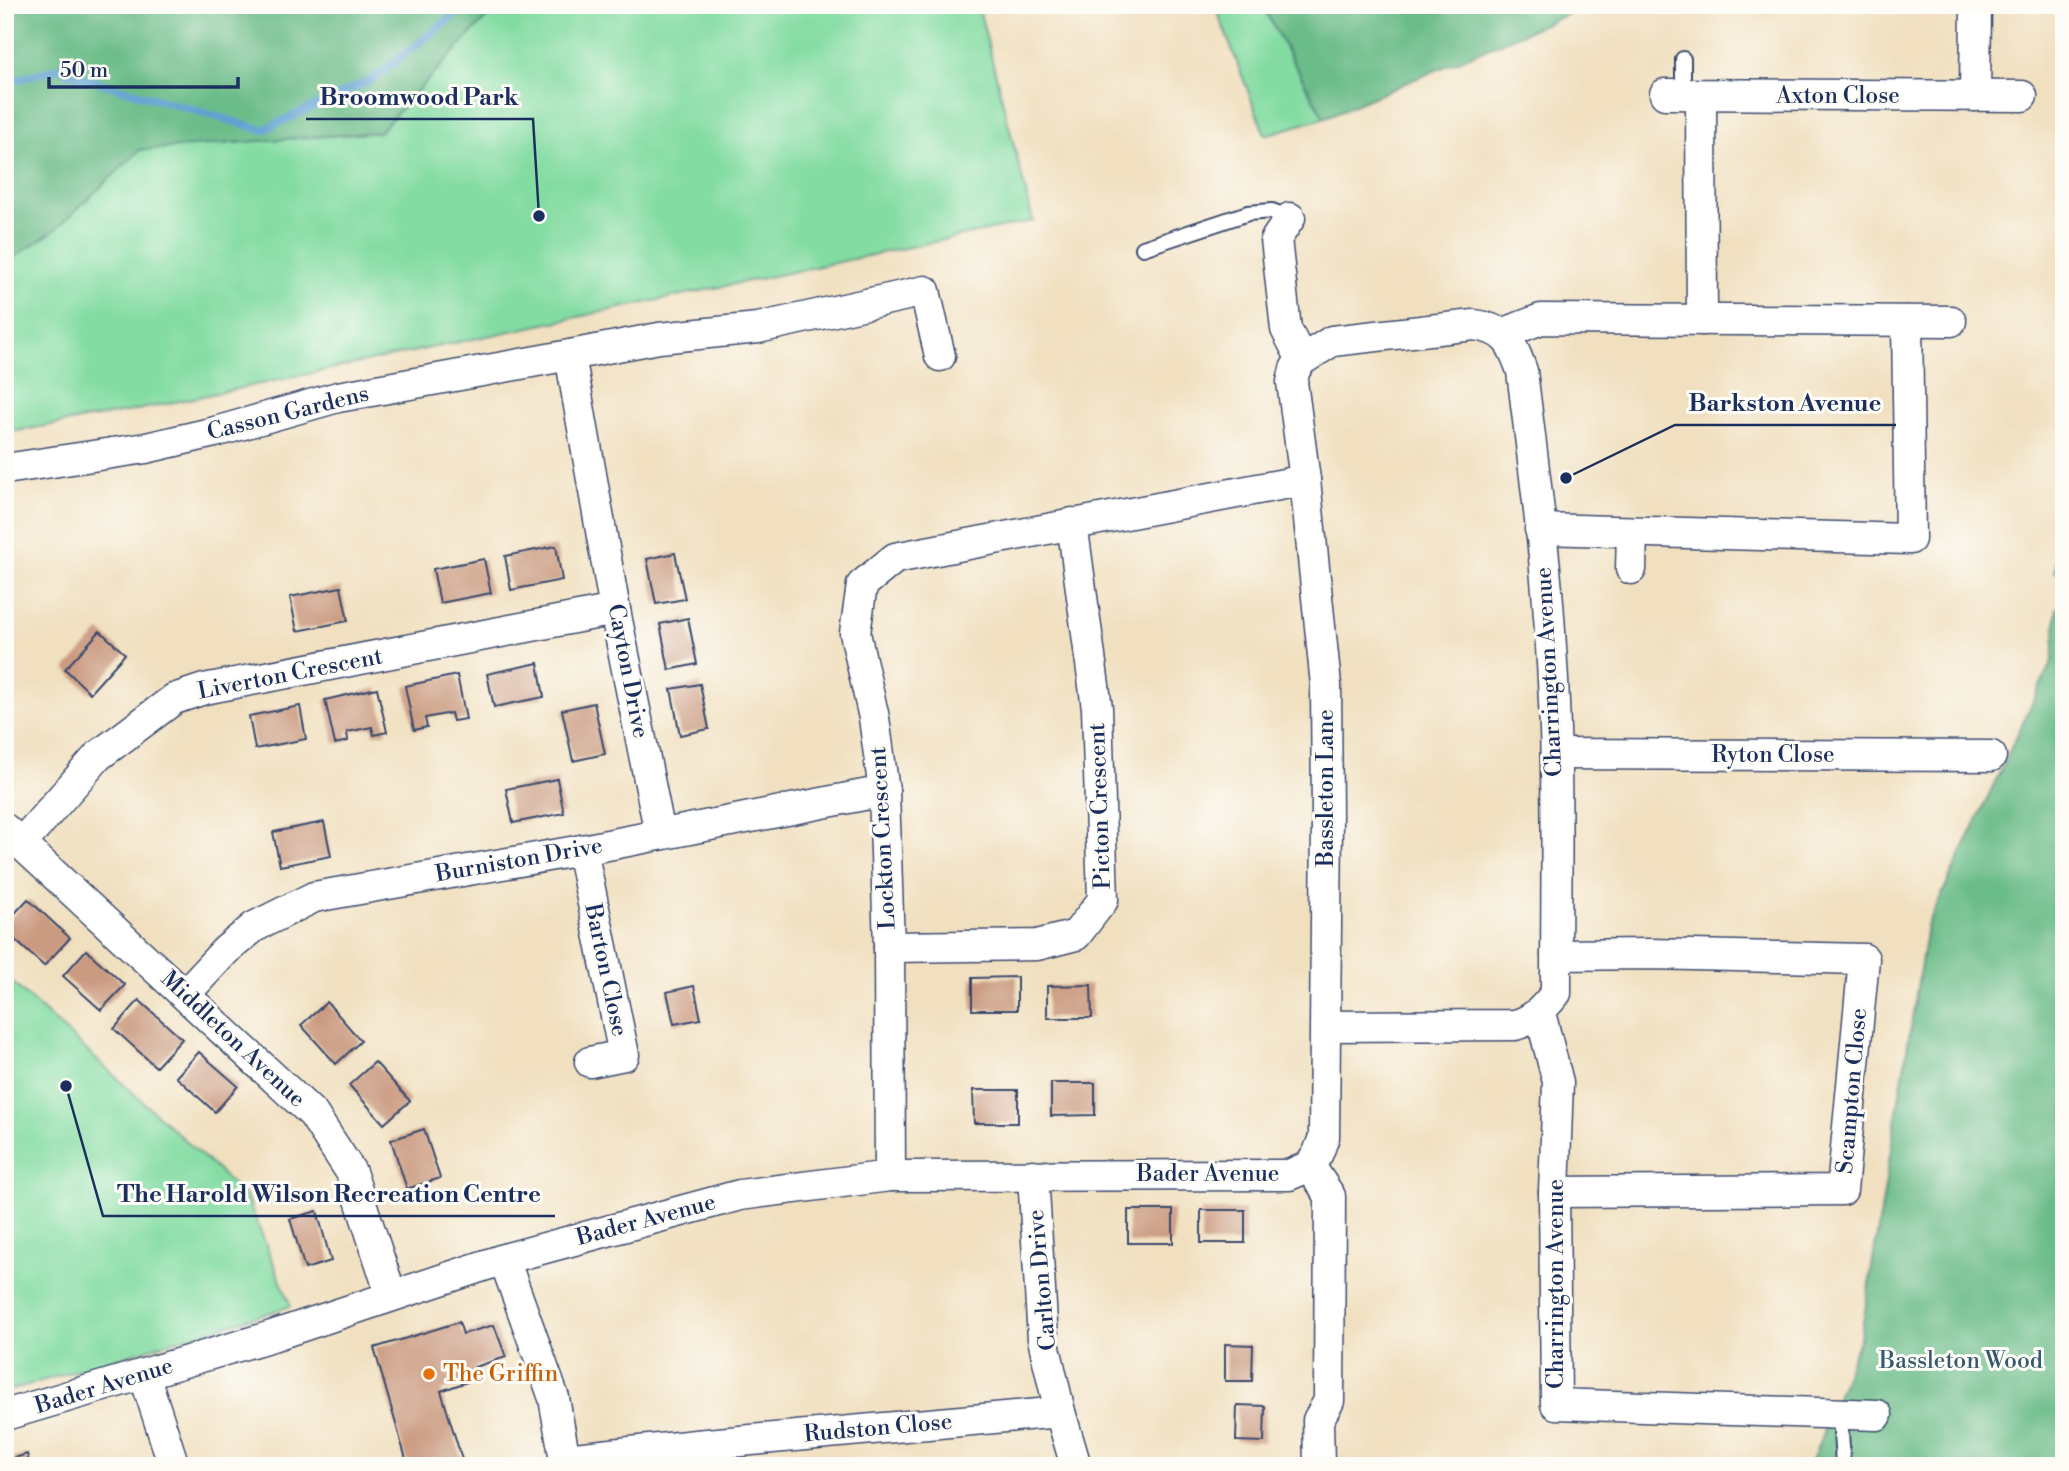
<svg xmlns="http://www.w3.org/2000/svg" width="2069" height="1471" font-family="'Libre Bodoni',serif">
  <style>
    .green { fill: #83dca2; stroke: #4f8680; stroke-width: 2 }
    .forest { fill: #6abc88; stroke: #427673; stroke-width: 2 }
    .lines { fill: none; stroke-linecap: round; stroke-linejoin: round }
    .stream { stroke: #60a1d3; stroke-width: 8 }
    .building { fill: #cb9b81 }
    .lane-casing { stroke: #3b4a6d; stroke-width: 18 }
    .street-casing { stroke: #3b4a6d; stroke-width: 33 }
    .lane { stroke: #fff; stroke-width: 14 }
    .street { stroke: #fff; stroke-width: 30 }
    .food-dot { fill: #e8710a; stroke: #fdfcf7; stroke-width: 2.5 }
    .labels { text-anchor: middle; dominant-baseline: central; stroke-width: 6; stroke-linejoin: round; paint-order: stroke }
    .street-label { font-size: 23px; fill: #1b2f5e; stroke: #fdfcf7 }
    .park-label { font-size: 23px; fill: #355a6f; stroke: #fdfcf7 }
    .food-label { font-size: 23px; fill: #c56008; stroke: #fdfcf7; text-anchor: start }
    .leader { fill: none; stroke: #1b2f5e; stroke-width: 2.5 }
    .callout-dot { fill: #1b2f5e; stroke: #fdfcf7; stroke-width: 2.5 }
    .callout-label { font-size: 24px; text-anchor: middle; font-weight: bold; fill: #1b2f5e; stroke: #fdfcf7; stroke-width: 6; stroke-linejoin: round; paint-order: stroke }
  </style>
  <rect width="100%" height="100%" fill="#fdfcf7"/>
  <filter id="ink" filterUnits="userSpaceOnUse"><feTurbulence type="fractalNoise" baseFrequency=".0143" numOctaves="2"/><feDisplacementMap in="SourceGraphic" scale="14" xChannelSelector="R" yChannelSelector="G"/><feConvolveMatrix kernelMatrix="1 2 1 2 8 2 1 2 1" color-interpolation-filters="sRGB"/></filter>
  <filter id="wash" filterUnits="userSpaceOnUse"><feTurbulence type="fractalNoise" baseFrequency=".00686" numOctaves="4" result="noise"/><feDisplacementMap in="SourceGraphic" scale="28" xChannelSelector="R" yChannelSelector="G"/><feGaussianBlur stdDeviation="1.57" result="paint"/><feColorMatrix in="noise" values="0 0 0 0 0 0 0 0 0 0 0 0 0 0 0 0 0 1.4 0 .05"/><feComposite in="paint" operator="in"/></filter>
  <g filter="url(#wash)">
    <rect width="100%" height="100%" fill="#f1e0c0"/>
    <!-- green -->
    <g class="green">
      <path d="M498,5H978L1033,221L132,411L5,433V248L139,150L379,132Z"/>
      <path d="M1215,5H1262L1324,118L1265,135Z"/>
      <path d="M5,976L246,1196L291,1306L5,1392Z"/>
    </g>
    <!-- forest -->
    <g class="forest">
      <path d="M5,5H498L379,132L140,150L55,230L5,263Z"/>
      <path d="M1262,5H1589L1324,118Z"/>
      <path d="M2064,475V566L2055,572Z"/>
      <path d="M2064,603V1466H1810L1861,1335L1927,926L2053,659L2057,608Z"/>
    </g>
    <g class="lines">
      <!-- stream -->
      <path class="stream" d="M5,83L62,67L67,73L263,130L373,79L467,5"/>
    </g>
    <g id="blocks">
      <!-- building -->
      <g class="building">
        <path d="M556,546L562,580L511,590L505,556Z"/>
        <path d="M675,553L685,599L656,604L647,559Z"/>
        <path d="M484,559L491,593L440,603L433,569Z"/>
        <path d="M341,587L348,621L297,631L290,597Z"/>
        <path d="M688,618L697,664L669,670L660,624Z"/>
        <path d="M100,631L125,654L90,693L65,669Z"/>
        <path d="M538,663L544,697L494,707L487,674Z"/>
        <path d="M457,675L466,719L453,721L451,713L425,718L427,727L414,730L405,686Z"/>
        <path d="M700,684L709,729L680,735L671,689Z"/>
        <path d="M377,688L387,732L374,735L372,727L347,732L348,741L335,744L325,700Z"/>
        <path d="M594,703L605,754L573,761L562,710Z"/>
        <path d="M300,706L306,739L255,749L249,716Z"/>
        <path d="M557,779L564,813L513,823L506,789Z"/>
        <path d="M324,822L331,856L280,866L273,832Z"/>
        <path d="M28,899L70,938L44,966L5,931V924Z"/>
        <path d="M86,950L125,985L101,1010L63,976Z"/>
        <path d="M1017,977V1010H972V978Z"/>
        <path d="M1091,985L1092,1018H1047V986Z"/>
        <path d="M694,986L701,1019L674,1024L667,992Z"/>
        <path d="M139,1000L182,1039L156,1067L114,1029Z"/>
        <path d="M327,1002L361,1041L336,1064L301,1025Z"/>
        <path d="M199,1052L238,1086L215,1112L176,1077Z"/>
        <path d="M375,1062L410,1101L384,1124L349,1085Z"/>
        <path d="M1051,1083H1095V1115L1051,1116Z"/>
        <path d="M973,1090H1018V1123H974Z"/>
        <path d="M424,1129L440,1178L407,1189L391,1140Z"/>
        <rect x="1128" y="1210" width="45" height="33"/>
        <rect x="1201" y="1210" width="44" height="33"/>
        <path d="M317,1211L331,1261L305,1269L290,1219Z"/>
        <path d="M459,1322L463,1334L494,1325L506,1357L475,1367L478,1378L441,1391L464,1466H408L374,1348Z"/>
        <path d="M1225,1344L1253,1345L1252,1381H1225Z"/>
        <path d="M1237,1405L1265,1406L1264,1442L1236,1441Z"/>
        <path d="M27,1454L30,1466H5V1461Z"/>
      </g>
    </g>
  </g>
  <g filter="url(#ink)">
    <use href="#blocks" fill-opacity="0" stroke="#3b4a6d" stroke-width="2"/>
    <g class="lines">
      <defs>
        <g id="lane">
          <path d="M1683,95V59"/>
          <path d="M1143,248L1248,213L1272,211L1290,218"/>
          <path d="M1840,1413L1843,1466"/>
        </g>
        <g id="street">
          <path d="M1665,94L2022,96"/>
          <path d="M1701,95L1702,320"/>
          <path d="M1975,96L1976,5"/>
          <path d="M1290,218L1276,239L1286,329L1302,360"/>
          <path d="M1502,334L1541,319L1951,321"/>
          <path d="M5,469L146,448L215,432L338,397L570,355"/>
          <path d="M1540,529L1910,539L1907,321"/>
          <path d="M1631,569L1632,532"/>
          <path d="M1556,754L1991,756"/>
          <path d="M5,829L313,1114L351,1172L391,1295"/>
          <path d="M660,834L615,610L570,355L659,338L758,328L925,291L940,356"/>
          <path d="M21,844L98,756L174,699L204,689L615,610"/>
          <path d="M582,850L624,1055L590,1062"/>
          <path d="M889,947L1037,945L1076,935L1103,900L1097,708L1072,523"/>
          <path d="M185,994L225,951L254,927L314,897L582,850L884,791"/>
          <path d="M1540,1013L1558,1082L1554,1192L1556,1404L1877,1415"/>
          <path d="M1310,1166L1318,1153L1324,1137L1327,819L1326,685L1305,480L1292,382L1295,369L1302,360L1332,341L1474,325C1506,329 1512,343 1522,371C1533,463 1546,555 1551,647C1559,762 1556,877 1556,993C1544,1008 1534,1020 1515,1025L1325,1026"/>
          <path d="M1310,1166L1330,1196L1329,1401L1318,1420L1319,1466"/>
          <path d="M1033,1175L1043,1339L1060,1412L1076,1466"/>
          <path d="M890,1176L889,947L884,791L874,718L855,633L862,585L895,558L1305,480"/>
          <path d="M1554,1192L1842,1190L1864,959L1650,954L1556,955"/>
          <path d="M504,1259L554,1398L566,1466"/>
          <path d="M144,1374L174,1466"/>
          <path d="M5,1415L272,1336L504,1259L740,1195L890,1176L1289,1175L1310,1166"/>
          <path d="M565,1459L696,1445L1060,1412"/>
        </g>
      </defs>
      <!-- lane casing -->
      <use href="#lane" class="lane-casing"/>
      <!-- street casing -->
      <use href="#street" class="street-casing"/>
      <!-- lane -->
      <use href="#lane" class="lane"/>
      <!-- street -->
      <use href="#street" class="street"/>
    </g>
  </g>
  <!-- markers -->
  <circle class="food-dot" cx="429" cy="1374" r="7"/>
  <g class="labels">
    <!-- street labels -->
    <g class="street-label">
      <text x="1838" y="96">Axton Close</text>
      <text transform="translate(288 413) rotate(-14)">Casson Gardens</text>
      <text transform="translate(628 671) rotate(79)">Cayton Drive</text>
      <text transform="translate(1549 672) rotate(-93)">Charrington Avenue</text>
      <text transform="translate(290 674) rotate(-11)">Liverton Crescent</text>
      <text x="1773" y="755">Ryton Close</text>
      <text transform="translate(1326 788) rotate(-90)">Bassleton Lane</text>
      <text transform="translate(1100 806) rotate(-92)">Picton Crescent</text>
      <text transform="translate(883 838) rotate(-93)">Lockton Crescent</text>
      <text transform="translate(519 860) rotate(-10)">Burniston Drive</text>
      <text transform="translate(606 970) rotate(78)">Barton Close</text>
      <text transform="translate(233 1039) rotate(43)">Middleton Avenue</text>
      <text transform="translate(1852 1091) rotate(-85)">Scampton Close</text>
      <text x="1208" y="1174">Bader Avenue</text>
      <text transform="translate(646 1220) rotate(-15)">Bader Avenue</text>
      <text transform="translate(1042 1280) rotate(-95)">Carlton Drive</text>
      <text transform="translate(1556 1284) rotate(-90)">Charrington Avenue</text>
      <text transform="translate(104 1386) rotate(-17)">Bader Avenue</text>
      <text transform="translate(878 1428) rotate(-5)">Rudston Close</text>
    </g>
    <!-- park labels -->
    <g class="park-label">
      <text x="1961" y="1361">Bassleton Wood</text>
    </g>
    <!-- food labels -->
    <g class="food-label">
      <text x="443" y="1374">The Griffin</text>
    </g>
  </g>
  <!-- callouts -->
  <path class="leader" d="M539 216L533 119H306M1566 478L1675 425H1896M66 1086L103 1216H555"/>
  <g class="callout-dot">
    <circle cx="539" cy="216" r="7"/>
    <circle cx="1566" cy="478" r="7"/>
    <circle cx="66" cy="1086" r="7"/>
  </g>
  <g class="callout-label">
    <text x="419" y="105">Broomwood Park</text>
    <text x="1785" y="411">Barkston Avenue</text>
    <text x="329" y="1202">The Harold Wilson Recreation Centre</text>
  </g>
  <!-- margin -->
  <rect width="2069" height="1471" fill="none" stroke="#fdfcf7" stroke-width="28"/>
  <!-- scale -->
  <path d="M49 77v10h189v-10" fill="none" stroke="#1b2f5e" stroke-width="3.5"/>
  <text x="60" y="77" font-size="21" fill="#1b2f5e" stroke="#fdfcf7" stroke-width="5" paint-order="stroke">50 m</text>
</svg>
